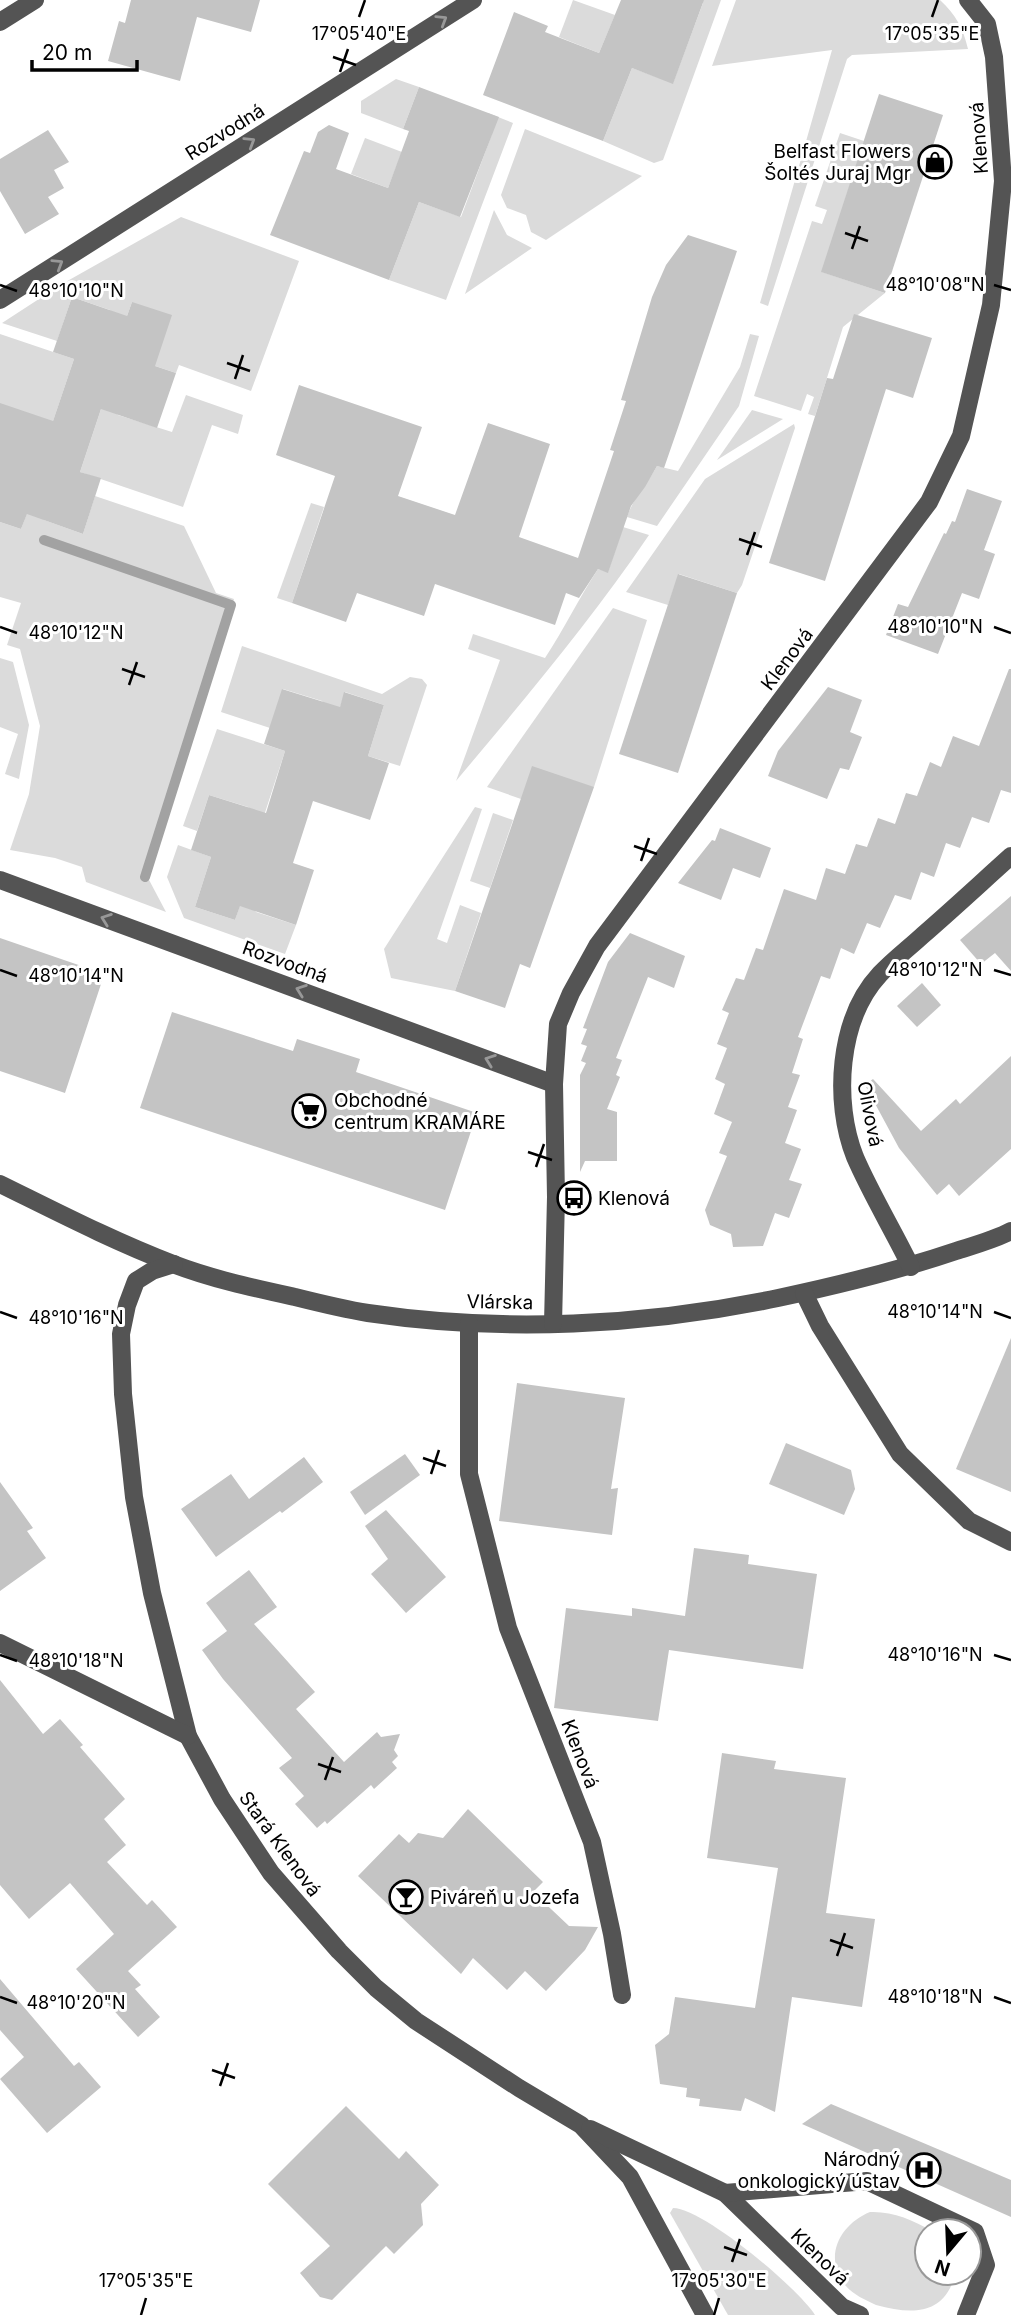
<svg xmlns="http://www.w3.org/2000/svg" width="1011" height="2315" font-family="Inter,sans-serif">
  <style>
    .green { fill: #dbdbdb }
    .lines { fill: none; stroke-linecap: round; stroke-linejoin: round }
    .stream { stroke: #a2a2a2; stroke-width: 10 }
    .building { fill: #c4c4c4 }
    .minor { stroke: #545454; stroke-width: 18 }
    .oneway { stroke: #989898 }
    .ticks { fill: none; stroke: #000; stroke-width: 2.5 }
    .labels { text-anchor: middle; dominant-baseline: central; stroke-width: 6; stroke-linejoin: round; paint-order: stroke }
    .street-label { font-size: 19px; fill: #000; stroke: #fff }
    .poi-label { font-size: 19px; fill: #000; stroke: #fff; text-anchor: start }
    .ticks-label { font-size: 18px; text-anchor: middle; fill: #000; stroke: #fff; stroke-width: 6; stroke-linejoin: round; paint-order: stroke }
  </style>
  <rect width="100%" height="100%" fill="#fff"/>
  <!-- green -->
  <g class="green">
    <path d="M573,0L615,15L599,53L559,37Z"/>
    <path d="M697,0H721L663,160L654,163L603,141L632,68L673,83L703,3Z"/>
    <path d="M736,0H940C956,15 963,28 968,49L852,55L847,59L768,306L760,303L832,50L712,66Z"/>
    <path d="M396,79L419,87L403,129L361,113V101Z"/>
    <path d="M488,113L513,123L446,300L389,280L419,202L461,217L492,134Z"/>
    <path d="M525,129L642,176L546,240L531,232L526,215L507,208L501,195Z"/>
    <path d="M840,133L864,141L822,272L885,293L843,327L815,416L808,414L814,397L807,394L801,411L754,396L812,221L822,224L827,210L815,206Z"/>
    <path d="M365,138L402,152L388,188L351,174Z"/>
    <path d="M494,210L507,235L532,248L465,294Z"/>
    <path d="M181,217L299,261L251,391L179,365L176,373L155,366L132,302L122,330L110,310L72,297L57,341L2,323L62,284Z"/>
    <path d="M0,334L74,359L49,433L0,404Z"/>
    <path d="M750,334L759,336L739,406L657,526L627,517C633,498 648,483 657,466L678,471L740,367Z"/>
    <path d="M186,395L243,415L238,434L212,425L183,507L80,472L105,397L118,415L172,432Z"/>
    <path d="M752,410L783,419L717,460Z"/>
    <path d="M794,424L795,428L742,585L737,593L679,574L668,605L626,592L705,479Z"/>
    <path d="M95,496L184,526L216,593L234,599L148,878L166,912L86,882L82,867L55,858L10,850L29,794L40,726L20,649L7,645L21,603L0,597V522L21,529L31,503L44,520L83,534Z"/>
    <path d="M311,503L324,507L292,603L277,598Z"/>
    <path d="M623,527L649,535C590,622 523,701 456,781L500,660L468,649L473,634L545,658C564,629 579,598 598,569L608,572Z"/>
    <path d="M613,608L647,620L594,787L521,799L487,787Z"/>
    <path d="M242,646L382,694L410,677L422,679L427,685L400,766L368,756L384,705L345,692L336,720L322,701L283,689L270,728L221,712Z"/>
    <path d="M0,658L13,662L29,725L19,779L5,774L18,734L0,727Z"/>
    <path d="M217,729L285,751L261,825L248,807L209,795L197,831L183,826Z"/>
    <path d="M475,807L482,809L437,939L447,943L460,905L481,913L455,991L391,978L384,949Z"/>
    <path d="M493,813L513,820L490,888L470,881Z"/>
    <path d="M178,845L211,857L195,907L235,920L244,893L256,912L296,925L285,954L184,918L167,877Z"/>
    <path d="M673,2208C703,2208 799,2289 815,2315H728L670,2213Z"/>
    <path d="M870,2212C892,2211 913,2220 932,2231H927V2273H955V2275C944,2315 913,2315 876,2305C863,2299 850,2293 842,2281C824,2252 843,2223 870,2212Z"/>
  </g>
  <g class="lines">
    <!-- stream -->
    <path class="stream" d="M44,540L231,605L145,877"/>
  </g>
  <!-- building -->
  <g class="building">
    <path d="M131,0H260L251,32L197,17L180,81L108,61L119,21L125,23Z"/>
    <path d="M621,0H704L673,84L632,68L603,141L483,95L514,12L548,26L545,32L599,53Z"/>
    <path d="M419,87L499,117L460,217L419,202L389,280L270,235L304,151L310,153L318,132L329,125L349,133L336,169L388,188L409,131L403,129Z"/>
    <path d="M879,94L943,115L885,293L821,272Z"/>
    <path d="M48,130L69,162L54,170L64,188L48,197L59,214L25,234L0,191V159Z"/>
    <path d="M688,235L737,251L681,419L664,468L657,466L645,487L631,506L608,573L598,569L579,598L566,593L555,625L435,584L424,616L357,593L346,622L292,603L335,476L276,455L299,385L422,427L398,496L455,515L488,423L550,444L519,537L578,558L614,451L610,450L626,401L621,400L652,297L666,265Z"/>
    <path d="M72,297L127,316L132,302L172,315L155,366L176,373L157,428L101,409L80,472L101,478L83,534L27,514L21,529L0,522V403L53,421L74,359L53,352Z"/>
    <path d="M854,314L932,338L913,398L886,389L825,581L769,563L827,378L833,379Z"/>
    <path d="M967,489L1002,501L984,550L995,554L979,599L962,593L938,654L886,635L898,604L908,607L944,533L946,534L952,521L955,522Z"/>
    <path d="M678,574L737,593L678,773L619,754Z"/>
    <path d="M1009,669H1011V793L1001,790L989,823L972,817L960,848L946,843L934,877L921,872L911,900L895,895L880,928L867,923L854,954L841,948L830,979L821,976L798,1037L803,1039L792,1073L800,1075L788,1107L797,1110L785,1143L801,1149L789,1180L802,1184L789,1218L775,1213L763,1246L733,1247L731,1234L710,1225L705,1210L727,1156L719,1153L732,1122L714,1114L725,1084L715,1079L727,1048L717,1044L729,1013L722,1010L736,978L744,980L756,948L763,950L784,889L816,900L826,868L845,874L856,844L867,847L878,818L895,824L906,793L917,796L930,762L941,767L953,736L979,746Z"/>
    <path d="M828,687L862,700L850,732L862,737L849,770L840,768L827,799L768,776L778,751Z"/>
    <path d="M282,689L340,707L344,692L384,705L368,756L389,763L370,820L313,801L293,863L314,870L296,925L240,906L235,920L195,907L211,857L191,850L209,795L266,813L285,751L264,744Z"/>
    <path d="M532,766L594,787L530,968L520,964L505,1008L455,991Z"/>
    <path d="M720,828L771,848L760,878L733,868L721,900L678,883L712,840L715,841Z"/>
    <path d="M1011,896V971L995,953L981,964L960,940Z"/>
    <path d="M630,933L685,956L674,988L648,977L616,1058L622,1060L616,1075L620,1077L607,1109L617,1112V1161H585L580,1172V1075L586,1063L581,1061L587,1046L581,1044L587,1029L583,1028L608,962Z"/>
    <path d="M0,938L96,971L95,976L103,978L65,1093L0,1071Z"/>
    <path d="M922,983L941,1005L917,1027L897,1006Z"/>
    <path d="M172,1012L293,1051L297,1039L360,1059L356,1072L477,1113L445,1210L140,1108Z"/>
    <path d="M1011,1056V1149L959,1196L949,1184L937,1195L899,1148L865,1085L873,1079L921,1131L956,1099L960,1104Z"/>
    <path d="M1011,1338V1492L956,1469Z"/>
    <path d="M517,1383L625,1398L611,1489L618,1488L612,1535L499,1521Z"/>
    <path d="M786,1443L851,1470L855,1489L844,1515L769,1484Z"/>
    <path d="M405,1454L420,1475L365,1515L350,1492Z"/>
    <path d="M304,1457L323,1482L282,1513L280,1511L216,1557L181,1509L231,1474L249,1499Z"/>
    <path d="M0,1482L33,1528L27,1531L46,1558L0,1591Z"/>
    <path d="M386,1510L446,1577L406,1613L371,1574L388,1559L365,1526Z"/>
    <path d="M694,1548L749,1555L748,1564L817,1574L803,1669L669,1650L658,1721L554,1708L566,1608L632,1616V1608L685,1616Z"/>
    <path d="M249,1570L277,1607L254,1624L315,1692L296,1709L344,1762L377,1732L381,1737L400,1734L394,1750L398,1756L392,1762L397,1768L374,1789L371,1785L327,1824L325,1821L317,1828L295,1804L304,1796L279,1768L292,1758L223,1679L202,1650L227,1631L206,1603Z"/>
    <path d="M0,1680L43,1734L60,1719L83,1745L80,1747L125,1799L104,1819L126,1845L107,1862L147,1905L152,1900L177,1927L128,1971L141,1985L135,1989L160,2017L138,2037L76,1969L114,1934L70,1883L29,1919L0,1885Z"/>
    <path d="M722,1753L776,1761L774,1769L846,1778L826,1913L875,1919L862,2007L792,1997L775,2112L745,2098L741,2111L699,2106L700,2099L686,2097L687,2088L660,2084L655,2045L669,2034L675,1997L755,2008L778,1868L707,1858Z"/>
    <path d="M468,1809L543,1882L533,1892L569,1926L598,1927L585,1950L546,1991L525,1971L507,1990L473,1958L461,1974L358,1876L399,1834L409,1843L418,1833L443,1838Z"/>
    <path d="M0,1979L74,2066L79,2062L101,2087L47,2133L0,2079L24,2057L0,2030Z"/>
    <path d="M831,2104L1011,2180V2217L802,2124Z"/>
    <path d="M346,2106L399,2159L406,2151L439,2185L421,2204L423,2225L394,2254L386,2246L332,2300L320,2297L300,2273L330,2246L268,2184Z"/>
  </g>
  <g class="lines">
    <!-- minor -->
    <g class="minor">
      <path d="M0,22L35,0"/>
      <path d="M0,300L473,0"/>
      <path d="M0,880L554,1084"/>
      <path d="M0,1184C57,1212 113,1241 173,1264C212,1279 254,1288 295,1297C319,1303 343,1309 368,1313C503,1333 644,1326 778,1298C839,1285 897,1271 956,1251C975,1245 994,1240 1011,1231"/>
      <path d="M174,1264L152,1271L136,1281L127,1305L121,1334L123,1394L134,1497L152,1593L188,1736L222,1799L271,1873L339,1951L376,1988L416,2021L519,2088L581,2125L630,2177L705,2315"/>
      <path d="M911,1267C893,1230 871,1194 855,1157C833,1102 838,1019 880,974C893,960 909,948 923,935C953,909 982,882 1011,856"/>
      <path d="M804,1293L820,1326L900,1454L969,1521L1011,1542"/>
      <path d="M469,1323V1474L508,1628L592,1842L612,1934L622,1995"/>
      <path d="M553,1324L556,1197L554,1084L558,1024L571,993L597,946L929,502L961,436L991,305L1003,181L994,57L987,24L968,0"/>
      <path d="M0,1643L188,1736"/>
      <path d="M590,2129L725,2193L842,2307L860,2315"/>
      <path d="M725,2193L867,2181L975,2232L986,2265L966,2315"/>
    </g>
  </g>
  <!-- one-way arrows -->
  <defs><path id="oneway-chevron" d="M-2-3.5L2.5 0L-2 3.5" fill="none" stroke-width="1.6" stroke-linecap="round" stroke-linejoin="round" transform="scale(1.75)"/></defs>
  <g class="oneway">
    <use href="#oneway-chevron" transform="translate(442 20) rotate(-32)"/>
    <use href="#oneway-chevron" transform="translate(250 142) rotate(-32)"/>
    <use href="#oneway-chevron" transform="translate(58 264) rotate(-32)"/>
    <use href="#oneway-chevron" transform="translate(106 919) rotate(-160)"/>
    <use href="#oneway-chevron" transform="translate(301 990) rotate(-160)"/>
    <use href="#oneway-chevron" transform="translate(490 1060) rotate(-160)"/>
  </g>
  <!-- ticks -->
  <path class="ticks" d="M359,17L365,0M932,17L938,0M333,57L356,65M340,72L348,49M845,233L868,241M852,249L860,226M0,285L17,291M994,285L1011,290M227,363L250,371M235,379L243,355M739,539L762,547M747,555L755,532M0,627L17,633M994,627L1011,633M122,669L145,677M129,685L137,662M634,846L657,854M641,861L649,838M0,970L17,976M994,970L1011,975M528,1152L552,1160M536,1167L544,1144M0,1312L17,1318M994,1312L1011,1318M423,1458L446,1466M431,1474L439,1450M0,1655L17,1661M994,1655L1011,1660M318,1764L341,1772M325,1780L333,1757M830,1940L853,1948M837,1956L845,1933M0,1997L17,2003M994,1997L1011,2003M212,2070L235,2078M220,2086L228,2063M724,2247L747,2255M732,2262L740,2239M141,2315L146,2298M714,2315L719,2298"/>
  <!-- icons -->
  <defs>
    <symbol id="shop-ring" viewBox="-11 -11 22 22"><circle r="9.5" fill="#fff" stroke="#000" stroke-width="1.5"/><path d="M-5-2.5h2.3a2.7 3.5 0 0 1 5.4 0H5L5.5 6h-11ZM-1.5-2.5h3a1.5 2.3 0 0 0-3 0Z" fill="#000"/></symbol>
    <symbol id="supermarket-ring" viewBox="-11 -11 22 22"><circle r="9.5" fill="#fff" stroke="#000" stroke-width="1.5"/><path d="M-6-5.5h2.5l.6 2H6L4.5 2H-2.5L-4.4-4H-6ZM-1.5 3.2a1.3 1.3 0 1 0 .1 0ZM3 3.2a1.3 1.3 0 1 0 .1 0Z" fill="#000"/></symbol>
    <symbol id="bus-ring" viewBox="-11 -11 22 22"><circle r="9.5" fill="#fff" stroke="#000" stroke-width="1.5"/><path d="M-5-6H5V4H4V6H2V4H-2V6H-4V4H-5ZM-3.5-4V0h7V-4ZM-3.5 1.2v1.5H-2V1.2ZM2 1.2v1.5H3.5V1.2Z" fill="#000"/></symbol>
    <symbol id="bar-ring" viewBox="-11 -11 22 22"><circle r="9.5" fill="#fff" stroke="#000" stroke-width="1.5"/><path d="M-6-5H6L.8 .8V4.5H3.5V6h-7V4.5H-.8V.8Z" fill="#000"/></symbol>
    <symbol id="hospital-ring" viewBox="-11 -11 22 22"><circle r="9.5" fill="#fff" stroke="#000" stroke-width="1.5"/><path d="M-5-5h3v3.5h4V-5h3V5h-3V1.5h-4V5h-3Z" fill="#000"/></symbol>
  </defs>
  <g fill-rule="evenodd">
    <use href="#shop-ring" x="916" y="143" width="38" height="38"/>
    <use href="#supermarket-ring" x="290" y="1092" width="38" height="38"/>
    <use href="#bus-ring" x="555" y="1179" width="38" height="38"/>
    <use href="#bar-ring" x="387" y="1878" width="38" height="38"/>
    <use href="#hospital-ring" x="905" y="2151" width="38" height="38"/>
  </g>
  <g class="labels">
    <!-- street labels -->
    <g class="street-label">
      <text transform="translate(225 132) rotate(-32)">Rozvodná</text>
      <text transform="translate(979 138) rotate(-94)">Klenová</text>
      <text transform="translate(787 659) rotate(-53)">Klenová</text>
      <text transform="translate(285 962) rotate(20)">Rozvodná</text>
      <text transform="translate(870 1114) rotate(79)">Olivová</text>
      <text transform="translate(500 1302) rotate(1)">Vlárska</text>
      <text transform="translate(580 1754) rotate(69)">Klenová</text>
      <text transform="translate(280 1844) rotate(54)">Stará Klenová</text>
      <text transform="translate(820 2257) rotate(44)">Klenová</text>
    </g>
    <!-- poi labels -->
    <g class="poi-label">
      <text x="911" y="151" text-anchor="end">Belfast Flowers<tspan x="911" dy="22">Šoltés Juraj Mgr</tspan></text>
      <text x="334" y="1100">Obchodné<tspan x="334" dy="22">centrum KRAMÁRE</tspan></text>
      <text x="598" y="1198">Klenová</text>
      <text x="430" y="1897">Piváreň u Jozefa</text>
      <text x="900" y="2159" text-anchor="end">Národný<tspan x="900" dy="22">onkologický ústav</tspan></text>
    </g>
  </g>
  <g class="ticks-label">
    <text x="359" y="40">17°05'40"E</text>
    <text x="932" y="40">17°05'35"E</text>
    <text x="935" y="291">48°10'08"N</text>
    <text x="76" y="297">48°10'10"N</text>
    <text x="935" y="633">48°10'10"N</text>
    <text x="76" y="639">48°10'12"N</text>
    <text x="935" y="976">48°10'12"N</text>
    <text x="76" y="982">48°10'14"N</text>
    <text x="935" y="1318">48°10'14"N</text>
    <text x="76" y="1324">48°10'16"N</text>
    <text x="935" y="1661">48°10'16"N</text>
    <text x="76" y="1667">48°10'18"N</text>
    <text x="935" y="2003">48°10'18"N</text>
    <text x="76" y="2009">48°10'20"N</text>
    <text x="146" y="2287">17°05'35"E</text>
    <text x="719" y="2287">17°05'30"E</text>
  </g>
  <!-- north arrow -->
  <g transform="translate(948 2252) rotate(199)"><circle r="33" fill="#ffffff" stroke="#999999" stroke-width="2"/>
  <path d="M0-5L12 26L0 18L-12 26Z" fill="#000000"/>
  <text y="-10" font-size="19" font-weight="bold" text-anchor="middle" fill="#000000">N</text>
  </g>
  <!-- scale -->
  <path d="M32 60v10h105v-10" fill="none" stroke="#000000" stroke-width="3.5"/>
  <text x="42" y="60" font-size="21" fill="#000000" stroke="#ffffff" stroke-width="5" paint-order="stroke">20 m</text>
</svg>
